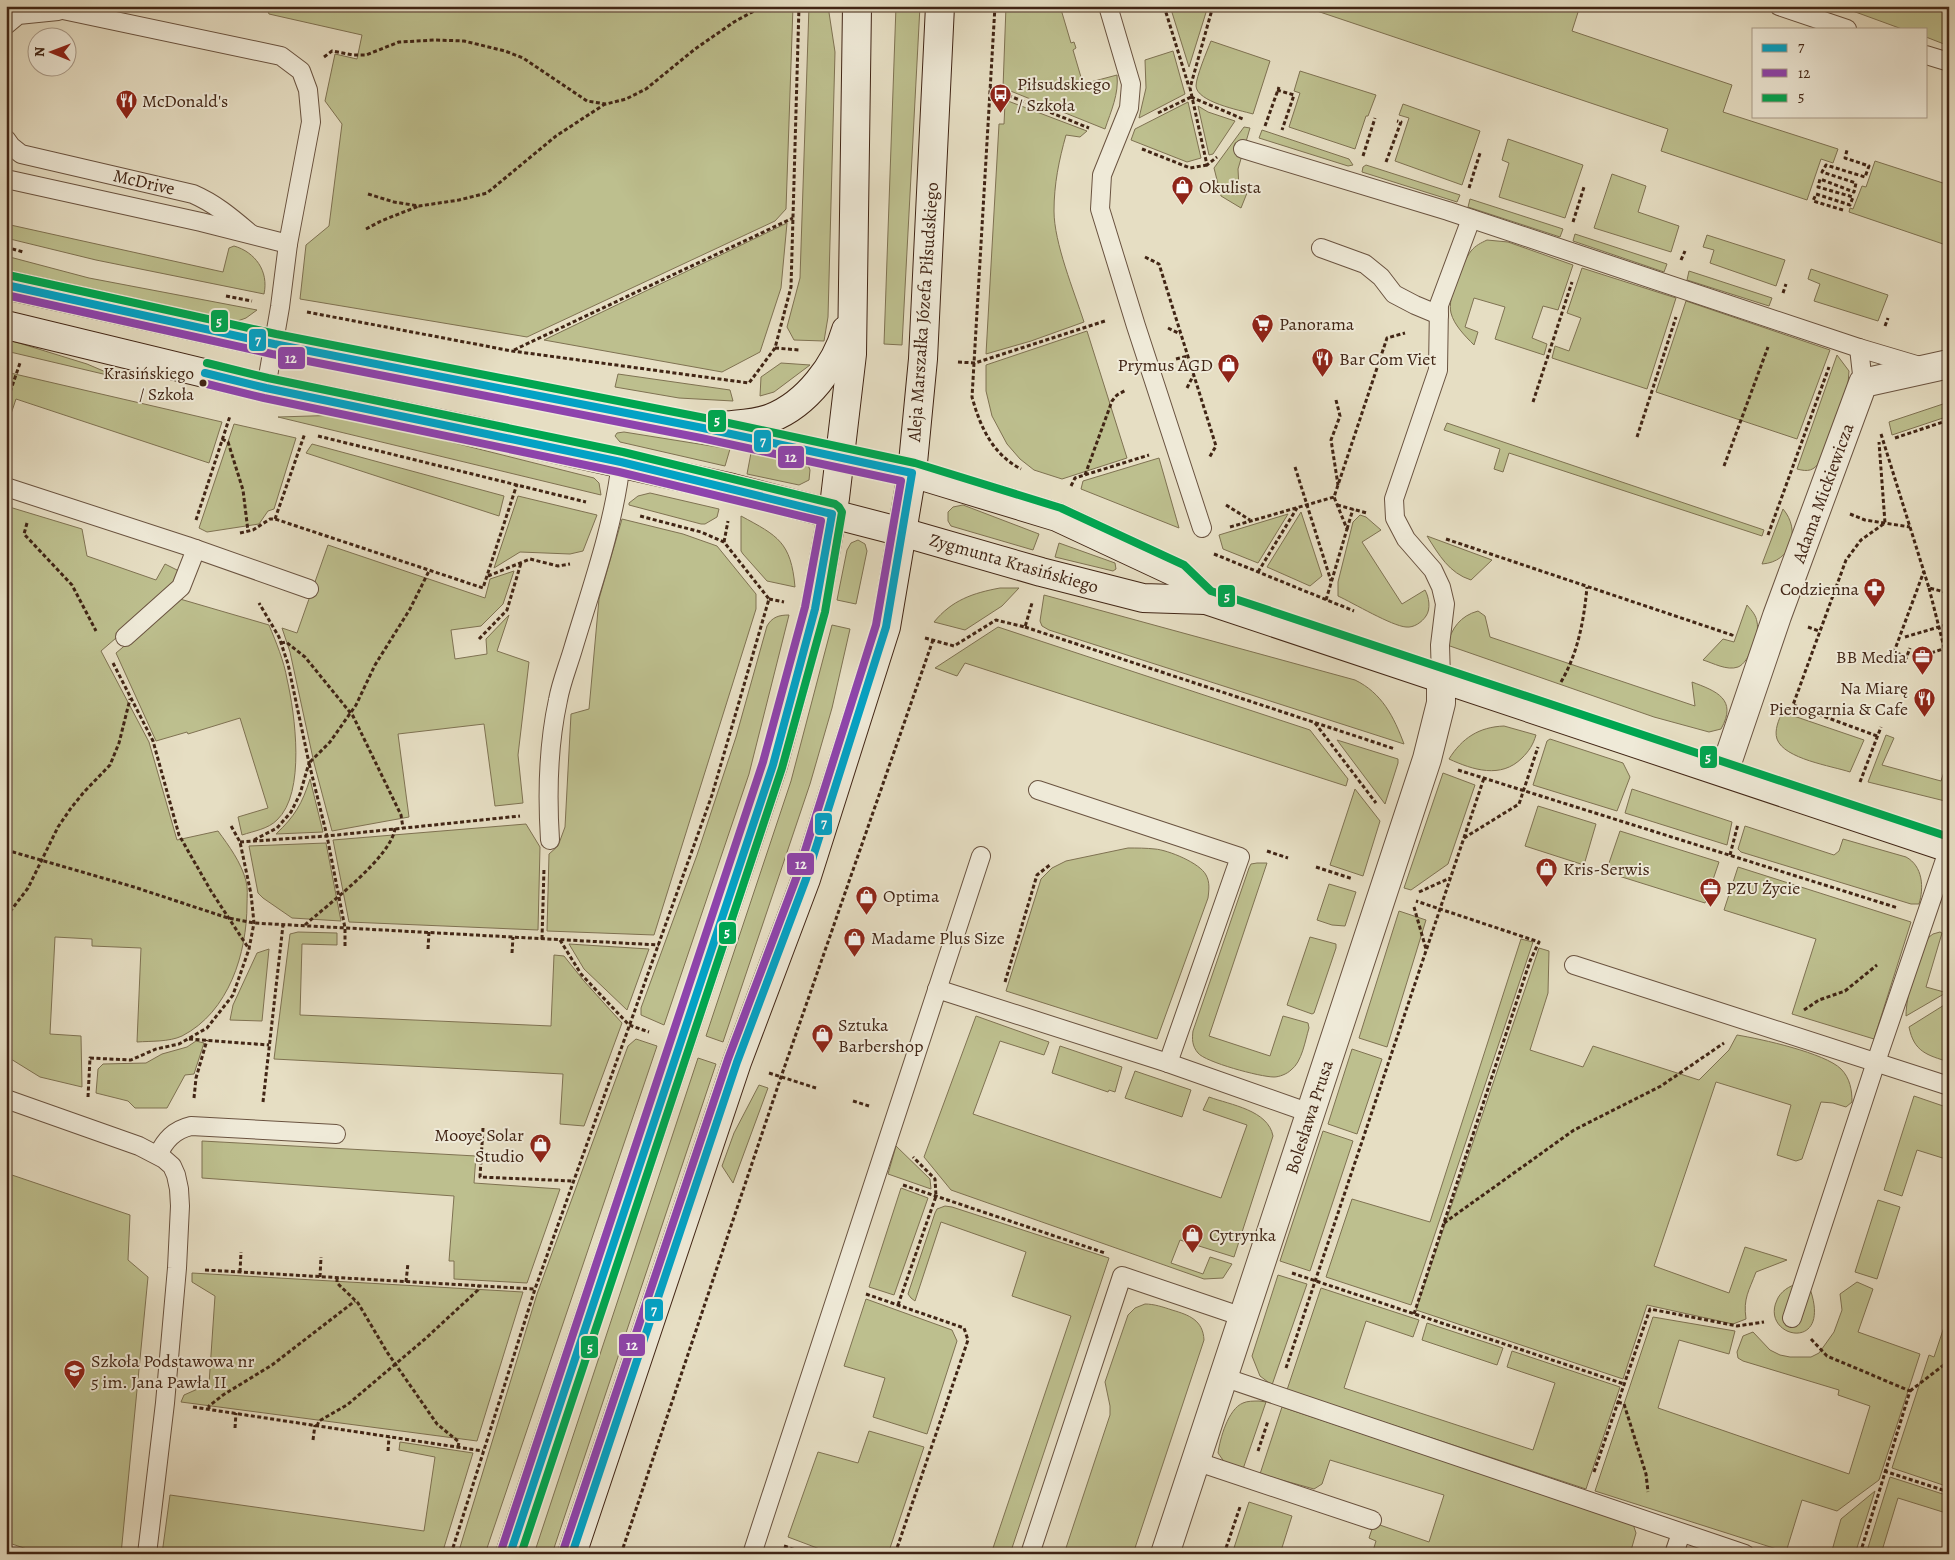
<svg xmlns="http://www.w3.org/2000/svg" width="1955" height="1560" font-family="Alegreya,serif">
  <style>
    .green { fill: #bdbf8e; stroke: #7f7252 }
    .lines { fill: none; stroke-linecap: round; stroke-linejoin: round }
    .lane-casing { stroke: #6a5340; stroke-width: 20 }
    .street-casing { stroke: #6a5340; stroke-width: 30 }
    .secondary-casing { stroke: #412515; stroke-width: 30 }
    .path { stroke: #412515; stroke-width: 3; stroke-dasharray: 4 2.5; stroke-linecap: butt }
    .lane { stroke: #efead8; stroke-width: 18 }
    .street { stroke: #efead8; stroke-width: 28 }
    .secondary { stroke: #efead8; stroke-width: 28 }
    .bus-1-casing { stroke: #efead8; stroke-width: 11 }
    .bus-2-casing { stroke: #efead8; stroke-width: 11 }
    .bus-3-casing { stroke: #efead8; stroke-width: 11 }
    .bus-1 { stroke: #03a2c5; stroke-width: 8 }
    .bus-2 { stroke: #8e44ad; stroke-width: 8 }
    .bus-3 { stroke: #00a651; stroke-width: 8 }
    .bus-dot { fill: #412515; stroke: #efead8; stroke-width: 2 }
    .labels { text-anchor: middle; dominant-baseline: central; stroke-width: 4; stroke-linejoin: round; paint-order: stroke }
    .bus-label { font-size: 17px; fill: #412515; stroke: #efead8; text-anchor: end }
    .poi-label { font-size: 18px; fill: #412515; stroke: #efead8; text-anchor: start }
    .street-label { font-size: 18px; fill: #412515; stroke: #efead8 }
    .line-badge { stroke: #efead8; stroke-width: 2 }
    .badge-label { font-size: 14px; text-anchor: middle; font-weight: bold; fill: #fff }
  </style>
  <rect width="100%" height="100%" fill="#e6dec3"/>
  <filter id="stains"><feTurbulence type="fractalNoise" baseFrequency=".004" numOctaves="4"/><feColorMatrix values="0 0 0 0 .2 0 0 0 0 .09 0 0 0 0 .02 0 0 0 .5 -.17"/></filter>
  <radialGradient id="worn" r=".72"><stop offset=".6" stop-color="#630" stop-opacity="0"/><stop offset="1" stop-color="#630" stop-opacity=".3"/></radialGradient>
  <!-- green -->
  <g class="green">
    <path d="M263,6H793L786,209L775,221L527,337L300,299L306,245L329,226L342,124L325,101L335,54L357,59L362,35L269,14L266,7Z"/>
    <path d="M809,6H828L835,52L828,317L824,341L794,340L787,327L800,278Z"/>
    <path d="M896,6H920L902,345L884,344Z"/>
    <path d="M1006,6H1060L1071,43L1074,42L1076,48L1073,50L1083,84L1117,75C1119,94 1111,111 1105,129L1003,88Z"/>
    <path d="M1170,6H1208L1189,67Z"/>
    <path d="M1302,6H1580L1572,31L1732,85L1723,112L1838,149L1833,163L1821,159L1807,200L1661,151L1668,129Z"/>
    <path d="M1839,6H1949V46L1926,37V29H1902Z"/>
    <path d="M1211,41L1270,61L1253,114C1239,110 1197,102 1196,86C1196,77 1207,51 1211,41Z"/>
    <path d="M1173,51L1185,94L1139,118L1146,88L1145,60Z"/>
    <path d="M1300,71L1376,95L1368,116H1366L1355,149L1289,127L1300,93L1294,91Z"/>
    <path d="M1000,98L1087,131L1080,137L1066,135C1059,160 1054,184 1054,211C1054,243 1074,291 1084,322L1031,341L986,354L999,124H1004L1005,103L1000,102Z"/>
    <path d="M1188,102L1201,158L1187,162L1131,140L1135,129Z"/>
    <path d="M1403,104L1480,131L1462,185L1395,161L1409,118L1399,115Z"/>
    <path d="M1198,106L1208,112L1235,121L1213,154L1209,155Z"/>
    <path d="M1244,127L1250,128L1238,169L1239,189L1247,193L1241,208L1221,196L1214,168Z"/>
    <path d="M1262,130L1349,159L1353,165L1348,166L1259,138Z"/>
    <path d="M1508,139L1583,165L1565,218L1499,197L1509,163L1502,160Z"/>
    <path d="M1875,161L1949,185V246L1849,212L1850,208L1853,209L1862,186L1866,187Z"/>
    <path d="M1366,165L1460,195L1457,202L1362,172L1363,167Z"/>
    <path d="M1612,174L1646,186L1638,212L1679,226L1671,252L1594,228Z"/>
    <path d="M1470,199L1563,229L1560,237L1468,207Z"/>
    <path d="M787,223L781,288L760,352L722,372L544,340Z"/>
    <path d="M6,224L223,272L229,248L234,246C255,252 269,271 264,294L96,260L6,238Z"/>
    <path d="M1575,234L1667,264L1664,272L1573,241Z"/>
    <path d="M1707,235L1785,260L1776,286L1710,263L1714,250L1703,247Z"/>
    <path d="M1487,240L1508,242L1573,265L1558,310L1543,306L1532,338L1547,344L1544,355L1495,339L1505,307L1474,298L1465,327L1478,332L1474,345C1465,336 1454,325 1451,313C1447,298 1462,263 1471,251C1476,245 1481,243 1487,240Z"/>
    <path d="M6,256L89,278L257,310L246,318L232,323L6,275Z"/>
    <path d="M1582,268L1676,298L1647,389L1552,358L1555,346L1569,351L1581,318L1567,313Z"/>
    <path d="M1811,269L1888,295L1878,321L1814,301L1820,284L1808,279Z"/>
    <path d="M1689,271L1772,298L1769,306L1687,280Z"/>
    <path d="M1686,301L1830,350L1797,439L1656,392Z"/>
    <path d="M1087,331L1127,458L1062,479L1034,470L1020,459L1007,444L992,416L986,391V365Z"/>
    <path d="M6,339L87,364L120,378L6,351Z"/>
    <path d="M1837,355L1849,371L1848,384L1820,461C1814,471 1808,472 1797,469Z"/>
    <path d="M781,363L810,365L774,392L760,396L761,377Z"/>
    <path d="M6,372L222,422L209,463L16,399L6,429Z"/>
    <path d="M618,374L730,390L733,401L679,398L615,387Z"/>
    <path d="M1949,402V416L1892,435L1889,422Z"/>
    <path d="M343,415L594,478L599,483L601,495L278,417Z"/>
    <path d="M1447,423L1764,530L1762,536L1509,453L1503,472L1494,469L1500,449L1444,430Z"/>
    <path d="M234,424L296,438L274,509L268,511L259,524L207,532L199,528Z"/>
    <path d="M624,432L730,449L725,466L620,442L615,436L617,433Z"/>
    <path d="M312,444L504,496L499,516L306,453Z"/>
    <path d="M751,453L808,465L810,470L809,480L799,485L747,474Z"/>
    <path d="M1159,458L1179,528L1081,489L1083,481Z"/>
    <path d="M650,493L719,509L717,517L705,524H701L629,505V503L638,496Z"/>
    <path d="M518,496L597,515L583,551L570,554L520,552L494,568Z"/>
    <path d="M963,505L1039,534L1033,550L951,526L948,521V512L953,507Z"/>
    <path d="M6,506L82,529L87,556L156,580L165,564L179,571L168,593L101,651L149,742L177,840L218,831C229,846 241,862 246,881C248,888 247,897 247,904C247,953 229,1012 182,1036C169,1042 151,1041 137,1042L141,948L92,946V939L55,937L50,1034L81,1036L82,1087L40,1077L6,1056Z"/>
    <path d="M1783,509C1801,530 1792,562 1762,564Z"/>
    <path d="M1301,512L1322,576L1310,586L1267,567Z"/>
    <path d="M1288,514L1258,563L1223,549L1219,535Z"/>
    <path d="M1360,515L1366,517L1381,530L1362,542L1402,604L1425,590C1429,597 1431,609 1426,616C1422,622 1414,628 1406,627C1392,626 1353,603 1338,596V582L1353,522Z"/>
    <path d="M741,516C778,536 791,542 795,587L767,581L743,554L741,551Z"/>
    <path d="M622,519L683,534L717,546L756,594V609L654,935L547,931L549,854L558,846L565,827L571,714L589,709L599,599Z"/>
    <path d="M1427,536L1492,560L1471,580C1449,573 1439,555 1427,536Z"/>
    <path d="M858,540L865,544L867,551L856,604L837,600L847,550L851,543Z"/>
    <path d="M1059,543L1115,563L1116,569L1113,571L1055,557Z"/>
    <path d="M328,545L485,598L490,579L514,571L503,604L481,626L451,630L455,659L487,654L486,639L509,615L497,651L529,662L518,755L523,803L495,806L484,724L398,734L409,817L332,831L314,763L290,652L282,628L297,633Z"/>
    <path d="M1000,588H1019L1002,606L965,630L934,622C952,600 973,593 1000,588Z"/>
    <path d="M1044,595L1355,680C1382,693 1394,717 1404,744L1049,630L1042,626L1040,621Z"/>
    <path d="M180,599L269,625C276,642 284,661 287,679C295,714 306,793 277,820C268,829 254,831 242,835L238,817L268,808L240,718L188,734L187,732L156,741L116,653Z"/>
    <path d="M1747,605C1752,611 1756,615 1757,622C1760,633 1749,663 1738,667C1727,671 1713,663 1703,660L1723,639L1734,642Z"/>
    <path d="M1478,611L1485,616L1490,637L1695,706L1692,682C1716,691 1738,699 1721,729L1709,732L1654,717L1447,645C1452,628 1460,616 1478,611Z"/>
    <path d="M789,615L749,774L664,1025L641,1015V1008L697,855L736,737L767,626C772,617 779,615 789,615Z"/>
    <path d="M832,625L850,629L832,708L810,784L723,1042L706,1036L791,781Z"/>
    <path d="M998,627L1310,730L1348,779L1346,786L965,663L957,676L935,668Z"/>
    <path d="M1782,712L1864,740L1850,772C1832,766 1784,759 1777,739C1774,730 1779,720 1782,712Z"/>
    <path d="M1504,726L1536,735C1533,745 1529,751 1522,758C1501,779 1473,770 1449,759C1462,738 1479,727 1504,726Z"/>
    <path d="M1886,735L1894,738L1882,765L1941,781L1949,757V802L1868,782Z"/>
    <path d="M1550,739L1623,763L1630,777L1617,811L1533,785L1547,741Z"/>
    <path d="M1337,740L1398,759V763L1385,804Z"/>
    <path d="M1443,773L1475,785L1448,864L1411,890L1404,888Z"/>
    <path d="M310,779L323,832L276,834C295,816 302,804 310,779Z"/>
    <path d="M1355,789L1380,821L1363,876L1330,865Z"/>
    <path d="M1632,789L1732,822L1727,845L1625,813Z"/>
    <path d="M1538,806L1596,824L1584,865L1525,846Z"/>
    <path d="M526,824L540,847L538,930L349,922L333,840Z"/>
    <path d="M1745,826L1834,855L1839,851L1843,839L1906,857C1923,866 1924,888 1919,904H1911L1741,852L1738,849Z"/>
    <path d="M1620,831L1719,862L1705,903L1606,872Z"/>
    <path d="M326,843L341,921L292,918L263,898L258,893L249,846Z"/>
    <path d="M1128,848C1137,848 1146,848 1155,849C1168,850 1200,863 1206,875C1210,882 1209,890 1208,898L1157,1039L1006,991L1041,879L1052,868L1066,861Z"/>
    <path d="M1257,863H1267L1209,1036L1270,1056L1283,1016L1308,1023L1309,1028C1305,1041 1302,1062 1291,1070C1287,1074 1279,1077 1274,1077C1260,1077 1205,1062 1198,1053C1192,1046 1192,1039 1193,1031L1249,868L1251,864Z"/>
    <path d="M1738,867L1911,922L1874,1039L1792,1014L1816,939L1724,910Z"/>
    <path d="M1329,884L1356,892L1345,926L1332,925L1317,920Z"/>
    <path d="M1399,911L1426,920L1387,1047L1359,1038Z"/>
    <path d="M298,932L337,933V945L302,944L300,1015L551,1026L554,955L564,956L584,981L622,1023L584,1126L560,1124L563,1074L274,1059L290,934Z"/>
    <path d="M1940,932L1942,933L1926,987L1944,992L1949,976V991L1906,1016C1906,994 1918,955 1929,937L1933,934Z"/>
    <path d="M1310,937L1336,944V948L1314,1013L1312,1014L1287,1005Z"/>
    <path d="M1521,939L1533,942L1411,1305L1326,1277L1352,1199L1430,1222Z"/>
    <path d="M569,944L649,949L627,1010L584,969Z"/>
    <path d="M1539,948L1549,951L1548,993L1530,1050L1583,1067L1593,1046L1699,1080L1729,1050L1737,1035C1761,1039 1825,1053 1841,1069C1850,1078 1852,1090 1852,1102L1846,1107L1833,1103L1821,1102L1802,1159L1796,1161L1777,1155L1791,1105L1716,1082L1654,1266L1729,1293L1745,1247L1787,1260L1756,1272C1749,1291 1743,1298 1746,1319L1733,1324L1647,1305L1623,1379L1416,1310Z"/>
    <path d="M269,949L262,1021L230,1020L233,1005L257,953Z"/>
    <path d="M1949,1002V1062C1927,1055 1914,1052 1909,1027Z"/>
    <path d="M976,1016L1049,1042L1044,1055L1000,1041L973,1114L1221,1198L1247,1125L1203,1110L1209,1097C1231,1105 1268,1110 1273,1136L1234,1257L1180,1240L1171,1263L1203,1274L1210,1257L1232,1264L1223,1278L1204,1279L951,1190L924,1157Z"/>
    <path d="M636,1039L657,1046L485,1554H458L537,1294L628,1046Z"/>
    <path d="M196,1041L204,1043L194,1074L185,1075L167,1108H135L128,1101L96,1093L98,1069L103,1064L146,1063L162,1054L187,1047Z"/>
    <path d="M1060,1046L1122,1067L1115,1092L1109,1090L1108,1092L1052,1073Z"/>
    <path d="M1352,1049L1382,1059L1357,1134L1328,1124Z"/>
    <path d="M698,1058L716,1064L552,1554H534Z"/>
    <path d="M1135,1071L1191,1090L1182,1117L1125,1098Z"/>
    <path d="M759,1085L768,1088L733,1183L722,1166L734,1133Z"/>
    <path d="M1914,1096L1949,1108V1160L1917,1150L1902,1196L1884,1190Z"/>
    <path d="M1323,1131L1353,1141L1310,1271L1280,1261Z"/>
    <path d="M202,1141L476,1156L474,1183L560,1189L527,1283L454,1279V1261H449L454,1196L202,1178Z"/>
    <path d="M896,1146L930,1179L931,1189L888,1174Z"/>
    <path d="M6,1173L130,1215L128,1260L148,1277L121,1554H42L6,1542Z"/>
    <path d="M901,1188L928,1198L894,1295L869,1287Z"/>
    <path d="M1878,1200L1900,1207L1877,1279L1855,1272Z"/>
    <path d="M945,1206L952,1207L1109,1258L1010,1554H991L1071,1316L1012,1296L1026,1252L941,1222L915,1301L911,1298L908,1294L935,1213L937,1209Z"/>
    <path d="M192,1273L523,1292L477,1441L181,1402L184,1395L209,1384L215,1296L192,1282Z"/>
    <path d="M1278,1275L1307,1284L1272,1385L1260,1376L1252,1356Z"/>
    <path d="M1857,1282L1873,1289L1858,1332L1920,1354L1879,1480L1837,1511L1802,1500L1786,1552L1595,1491L1653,1317L1735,1331L1729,1354L1679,1340L1658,1408L1849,1474L1870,1406L1838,1395L1839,1390L1743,1361L1738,1358L1737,1352L1743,1336L1753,1332L1770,1350L1780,1355L1790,1357H1811L1819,1353L1834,1332L1842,1310L1840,1294Z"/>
    <path d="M1798,1284L1809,1286C1835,1355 1759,1338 1777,1300C1780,1292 1790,1285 1798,1284Z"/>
    <path d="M1321,1288L1419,1320L1413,1337L1366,1321L1344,1388L1533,1450L1555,1383L1507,1367L1512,1351L1620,1387L1586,1489L1287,1390Z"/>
    <path d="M866,1299L952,1330L957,1341L927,1434L873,1417L885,1378L844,1366Z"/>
    <path d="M1145,1304C1154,1304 1163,1307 1172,1310C1189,1315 1203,1320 1204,1340L1133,1554H1064L1110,1415V1406L1105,1382L1128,1315L1135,1308Z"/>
    <path d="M1949,1312V1487L1892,1468L1929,1355L1934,1357Z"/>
    <path d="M1427,1323L1503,1348L1497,1365L1422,1340Z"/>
    <path d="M1259,1401L1266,1402L1243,1469L1225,1463L1218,1453C1220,1439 1228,1409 1243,1403C1247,1401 1254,1401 1259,1401Z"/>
    <path d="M1282,1407L1633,1524L1636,1533L1630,1554H1372L1376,1541L1369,1538L1374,1523L1429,1542L1444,1495L1330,1460L1322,1484L1314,1489L1260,1474Z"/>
    <path d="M869,1431L924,1447L888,1554H833L788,1537L818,1452L858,1463Z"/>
    <path d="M400,1442L473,1453L442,1554H162L170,1495L424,1531L435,1457L399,1450Z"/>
    <path d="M1890,1477L1949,1496V1504L1946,1513L1898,1498L1881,1554H1866Z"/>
    <path d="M1875,1491L1855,1554H1831L1841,1519Z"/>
    <path d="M1249,1502L1292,1516L1280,1554H1232Z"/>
  </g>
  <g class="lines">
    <defs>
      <g id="lane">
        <path d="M44,6L281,56L301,71L308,90L311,122L288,244L280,307L266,388"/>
        <path d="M1108,6L1131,84L1129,108L1102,175L1100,209L1136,326L1202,528"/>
        <path d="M1779,6L1847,29"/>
        <path d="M6,25L18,15L58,11"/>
        <path d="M1926,55L1949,62"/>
        <path d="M6,139L11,146L21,154L193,194C216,204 232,218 251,234"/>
        <path d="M1243,149L1448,211L1859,348L1923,367"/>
        <path d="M6,179L201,222L288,244"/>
        <path d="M1321,248L1365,264L1381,277L1394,294L1415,305L1439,315"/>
        <path d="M1859,348L1863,383"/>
        <path d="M6,487L187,546L309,589"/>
        <path d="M125,637L181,587L196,549"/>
        <path d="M1441,678L1440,645L1445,604L1441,587L1433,570L1406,539L1395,518L1394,499L1438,370L1439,305L1471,219"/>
        <path d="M1038,790L1240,857L1168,1063"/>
        <path d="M550,840C547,793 548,746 558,700C561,683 568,666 573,649C591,589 614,525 621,462"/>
        <path d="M1574,965L1949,1086"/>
        <path d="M937,989L1168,1063L1310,1113"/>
        <path d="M6,1099L139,1146L164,1159L172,1166L176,1175L179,1189L180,1206L177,1268L165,1403L147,1554"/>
        <path d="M158,1155C165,1140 174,1130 191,1126L336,1134"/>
        <path d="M1792,1318L1876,1062L1949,848"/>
        <path d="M1223,1377L1745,1554"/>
        <path d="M1195,1461L1372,1520"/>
        <path d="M752,1554L981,856"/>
        <path d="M1030,1554L1122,1276L1243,1317"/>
        <path d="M1674,1554L1681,1533"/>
      </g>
      <g id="street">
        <path d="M1724,772L1777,616L1863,383L1949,364"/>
        <path d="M1165,1554L1427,759L1441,703V678"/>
      </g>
      <g id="secondary">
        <path d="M6,285L274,344L703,428L912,473L1057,517L1179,574L1206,600"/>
        <path d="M6,325L266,388L475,431L732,488L902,532L1041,572L1143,598L1206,600L1949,848"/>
        <path d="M722,426C738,424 756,424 771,418C807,404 836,365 846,330"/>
        <path d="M510,1554L773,765L815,609L835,498L852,354L857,6"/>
        <path d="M572,1554L737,1062L806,879L886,627L912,473L923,359L940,6"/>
      </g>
    </defs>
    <!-- lane casing -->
    <use href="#lane" class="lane-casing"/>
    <!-- street casing -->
    <use href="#street" class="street-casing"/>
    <!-- secondary casing -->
    <use href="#secondary" class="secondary-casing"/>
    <!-- path -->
    <g class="path">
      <path d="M995,6L972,397C980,426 992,454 1021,469"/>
      <path d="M1164,6L1189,87"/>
      <path d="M1213,6L1190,88L1207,165L1217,157"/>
      <path d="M324,57L332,51L353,55H366L399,42L435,40L464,41L505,51L523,58L587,101L606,104L626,99L646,89L695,49L734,22L763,6"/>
      <path d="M990,88L1089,128"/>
      <path d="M1277,90L1294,95L1282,130"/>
      <path d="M1191,97L1243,119"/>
      <path d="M1158,113L1191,97"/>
      <path d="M1265,126L1279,87"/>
      <path d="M1142,149L1190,168L1207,165"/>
      <path d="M1363,156L1375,118"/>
      <path d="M1386,162L1401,122L1397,121"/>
      <path d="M1469,188L1480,153"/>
      <path d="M368,194L394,202L419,206L459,200L487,193L556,136L605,104"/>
      <path d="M1843,210L1813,201L1816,194L1850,205L1853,197L1818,187L1820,179L1854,192L1856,183L1822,172L1826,165L1865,177L1869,166L1845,158L1847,150"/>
      <path d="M1573,222L1584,187"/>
      <path d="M366,229L381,221L419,206"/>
      <path d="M6,247L23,252"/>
      <path d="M1145,257L1159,264L1216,446L1209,458"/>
      <path d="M1681,260L1685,251"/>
      <path d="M1783,293L1786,284"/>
      <path d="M226,296L252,301"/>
      <path d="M307,312L512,351L749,383L775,348L791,287L799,6"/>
      <path d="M1885,326L1888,318"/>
      <path d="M1168,328L1180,334"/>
      <path d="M775,348L799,350"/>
      <path d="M514,350L793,218"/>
      <path d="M1176,359L1188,356"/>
      <path d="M958,362L975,363L1105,321"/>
      <path d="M1187,388L1193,376"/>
      <path d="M1336,400L1340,416L1331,440L1338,485"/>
      <path d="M1533,402L1572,282"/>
      <path d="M6,404L20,363"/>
      <path d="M1881,434L1929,588L1949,593"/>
      <path d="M318,436L586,502"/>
      <path d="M1637,437L1676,317"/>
      <path d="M1895,438L1949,420"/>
      <path d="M222,439L228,442L243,490L248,531"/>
      <path d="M1724,466L1768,347"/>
      <path d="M1295,467L1331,581"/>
      <path d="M1085,475L1112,401L1117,395L1126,390"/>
      <path d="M1071,486L1075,478L1149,455"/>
      <path d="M1226,505L1250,520"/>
      <path d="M1337,505L1367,513"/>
      <path d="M1850,514L1865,520L1910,527"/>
      <path d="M275,519L305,433"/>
      <path d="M196,520L230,416"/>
      <path d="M27,523L24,534L72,585L96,631"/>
      <path d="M1230,527L1334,497"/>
      <path d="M1347,529L1353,509"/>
      <path d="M240,533L253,530L270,519H275L483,588L517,484"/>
      <path d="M1768,535L1829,367"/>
      <path d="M1446,539L1732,635L1733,633"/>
      <path d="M724,542L728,521"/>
      <path d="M1214,554L1354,611"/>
      <path d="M1258,572L1297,508"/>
      <path d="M488,576L530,559L558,566L570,564"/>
      <path d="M1929,588L1948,663"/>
      <path d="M769,599L784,602"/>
      <path d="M1326,600L1347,529L1334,497L1387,338L1405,333"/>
      <path d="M1025,627L1395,749"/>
      <path d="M1808,627L1819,631"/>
      <path d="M1905,637L1949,624"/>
      <path d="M925,638L954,646L996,620L1025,627L1032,603"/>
      <path d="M479,639L507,610L521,563"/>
      <path d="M281,643L286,642L305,657L353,716L401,815L403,828"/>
      <path d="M1925,655L1949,647"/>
      <path d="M1907,657L1894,652L1924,571"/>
      <path d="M1905,661L1910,648"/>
      <path d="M113,663L153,741L179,835L211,891L249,949"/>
      <path d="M1561,682C1578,653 1584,620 1587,587"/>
      <path d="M1315,723L1376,803"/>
      <path d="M1877,736L1793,705L1846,560L1861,540L1885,523L1879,442"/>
      <path d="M1458,770L1898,908"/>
      <path d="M1860,782L1881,727"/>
      <path d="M1464,838L1519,804L1538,747"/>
      <path d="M254,840L277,828L291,812L300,794L309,763L288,664L279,637L259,603"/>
      <path d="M240,842L327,836L520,816"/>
      <path d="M6,850L134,887L228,918L254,923L659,945"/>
      <path d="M1267,851L1288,858"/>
      <path d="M1730,855L1738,824"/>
      <path d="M1316,867L1353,879"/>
      <path d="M1419,892L1450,878"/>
      <path d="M1414,907L1426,949"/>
      <path d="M6,917L28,888L58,827L71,808L84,792L110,765L119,743L130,699"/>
      <path d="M305,925C327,905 392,857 395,828"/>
      <path d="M542,939L544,868"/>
      <path d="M560,940L581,974L629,1025L649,1032"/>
      <path d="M345,946V928L327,836L309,763L330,742L356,705L375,665L410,609L429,571"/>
      <path d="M428,949L429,932"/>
      <path d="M512,953L513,937"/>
      <path d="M1005,982L1037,875L1051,864"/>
      <path d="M1804,1010L1819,1000L1845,991L1877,965"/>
      <path d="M189,1039L269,1045"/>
      <path d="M6,1051L10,1063L8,1072"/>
      <path d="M769,1073L816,1088"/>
      <path d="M88,1097L90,1058L131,1060L156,1049L179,1044L207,1028L233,995L249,949L254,923L251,894L240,842L230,824"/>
      <path d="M194,1098L196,1078L207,1040"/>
      <path d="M853,1101L869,1106"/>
      <path d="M263,1102L283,925"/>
      <path d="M483,1128L480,1177L573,1181"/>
      <path d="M903,1185L1105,1253"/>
      <path d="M1444,1223L1574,1130L1661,1086L1724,1043"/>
      <path d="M205,1270L535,1289"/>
      <path d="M240,1272L241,1252"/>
      <path d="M1292,1273L1624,1384"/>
      <path d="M320,1277L321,1257"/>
      <path d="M337,1278V1283L358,1303L387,1352L437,1424L459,1442L458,1447"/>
      <path d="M406,1282L408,1263"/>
      <path d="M866,1294L964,1328L968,1340L895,1554"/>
      <path d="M898,1305L936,1196L935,1179L913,1157"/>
      <path d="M1414,1314L1530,961L1539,942L1416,901"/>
      <path d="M1811,1339L1827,1356L1910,1391L1860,1554"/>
      <path d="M1286,1368L1484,778"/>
      <path d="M1910,1391L1949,1361"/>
      <path d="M1618,1402L1624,1404L1646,1474L1648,1492"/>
      <path d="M193,1407L483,1451"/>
      <path d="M209,1409V1406L223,1395L272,1365L355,1301"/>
      <path d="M317,1426L319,1421L347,1405L425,1339L478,1290L479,1285"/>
      <path d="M235,1428L236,1413"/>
      <path d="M313,1440L315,1425"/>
      <path d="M388,1451L389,1437"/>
      <path d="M1258,1451L1268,1421"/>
      <path d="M1884,1471L1949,1492"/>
      <path d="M1594,1472L1650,1309L1737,1326L1764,1322"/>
      <path d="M784,1546L808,1554"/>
      <path d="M451,1554L535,1289L712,795L769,599L724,542L701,532L640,516"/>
      <path d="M621,1554L781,1077L933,640"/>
      <path d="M1224,1554L1240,1507"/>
    </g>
    <!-- lane -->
    <use href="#lane" class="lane"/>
    <!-- street -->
    <use href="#street" class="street"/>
    <!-- secondary -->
    <use href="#secondary" class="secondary"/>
    <defs>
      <g id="bus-1">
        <path d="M6,285L274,344L703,428L912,473L886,627L806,879L737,1062L572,1554"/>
        <path d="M205,373L266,388L621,462L832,514L815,609L773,765L510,1554"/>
      </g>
      <g id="bus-2">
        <path d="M6,295L272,354L701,438L901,481L876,625L797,876L728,1059L563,1551"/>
        <path d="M203,383L264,398L619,472L821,521L805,607L763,762L501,1551"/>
      </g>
      <g id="bus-3">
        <path d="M8,275L276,334L705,418L915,463L1061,508L1184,565L1211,591L1949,837"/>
        <path d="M207,363L268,378L623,452L835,504L839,507L842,512L825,612L782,768L521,1554"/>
      </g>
    </defs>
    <!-- bus-1 casing -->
    <use href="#bus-1" class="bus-1-casing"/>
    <!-- bus-2 casing -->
    <use href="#bus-2" class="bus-2-casing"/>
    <!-- bus-3 casing -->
    <use href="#bus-3" class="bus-3-casing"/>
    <!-- bus-1 -->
    <use href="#bus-1" class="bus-1"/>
    <!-- bus-2 -->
    <use href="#bus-2" class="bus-2"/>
    <!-- bus-3 -->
    <use href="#bus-3" class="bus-3"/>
  </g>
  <!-- icons -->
  <defs>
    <symbol id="bus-pin" viewBox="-11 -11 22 30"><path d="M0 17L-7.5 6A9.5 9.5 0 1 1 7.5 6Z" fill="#8f2418" stroke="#efead8"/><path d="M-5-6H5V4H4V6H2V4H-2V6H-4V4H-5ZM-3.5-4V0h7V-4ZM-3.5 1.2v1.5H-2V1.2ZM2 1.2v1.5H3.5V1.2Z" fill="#fff"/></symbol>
    <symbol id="restaurant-pin" viewBox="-11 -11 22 30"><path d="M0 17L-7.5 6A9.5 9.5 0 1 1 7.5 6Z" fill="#8f2418" stroke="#efead8"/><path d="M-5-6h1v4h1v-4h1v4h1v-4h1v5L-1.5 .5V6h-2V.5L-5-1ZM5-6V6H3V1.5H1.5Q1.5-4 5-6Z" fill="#fff"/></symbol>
    <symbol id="shop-pin" viewBox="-11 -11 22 30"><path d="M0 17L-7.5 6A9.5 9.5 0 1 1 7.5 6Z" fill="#8f2418" stroke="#efead8"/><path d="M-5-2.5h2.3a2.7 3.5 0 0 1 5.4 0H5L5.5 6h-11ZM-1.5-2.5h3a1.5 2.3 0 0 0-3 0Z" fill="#fff"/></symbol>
    <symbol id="supermarket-pin" viewBox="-11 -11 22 30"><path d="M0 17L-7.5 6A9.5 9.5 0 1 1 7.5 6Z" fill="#8f2418" stroke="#efead8"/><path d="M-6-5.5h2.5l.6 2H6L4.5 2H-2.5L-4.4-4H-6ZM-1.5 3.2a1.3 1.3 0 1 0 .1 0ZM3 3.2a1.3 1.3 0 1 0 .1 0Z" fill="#fff"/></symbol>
    <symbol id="pharmacy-pin" viewBox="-11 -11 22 30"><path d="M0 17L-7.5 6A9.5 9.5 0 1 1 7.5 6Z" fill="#8f2418" stroke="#efead8"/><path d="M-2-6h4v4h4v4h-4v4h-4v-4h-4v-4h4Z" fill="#fff"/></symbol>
    <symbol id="office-pin" viewBox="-11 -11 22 30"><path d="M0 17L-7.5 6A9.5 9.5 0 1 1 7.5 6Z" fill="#8f2418" stroke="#efead8"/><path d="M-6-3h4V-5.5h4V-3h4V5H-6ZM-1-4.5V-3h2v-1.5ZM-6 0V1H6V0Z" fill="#fff"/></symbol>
    <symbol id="school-pin" viewBox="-11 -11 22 30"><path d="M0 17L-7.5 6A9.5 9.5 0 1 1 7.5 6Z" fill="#8f2418" stroke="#efead8"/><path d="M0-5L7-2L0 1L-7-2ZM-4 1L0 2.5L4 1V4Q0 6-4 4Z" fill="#fff"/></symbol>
  </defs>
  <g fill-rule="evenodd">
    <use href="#bus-pin" x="988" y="82" width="25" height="34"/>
    <use href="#restaurant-pin" x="114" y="88" width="25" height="34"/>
    <use href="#shop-pin" x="1170" y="174" width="25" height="34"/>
    <use href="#supermarket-pin" x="1250" y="312" width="25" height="34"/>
    <use href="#restaurant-pin" x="1310" y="346" width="25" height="34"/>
    <use href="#shop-pin" x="1216" y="352" width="25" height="34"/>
    <use href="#pharmacy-pin" x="1862" y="576" width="25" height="34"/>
    <use href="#office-pin" x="1910" y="644" width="25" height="34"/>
    <use href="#restaurant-pin" x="1912" y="686" width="25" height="34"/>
    <use href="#shop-pin" x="1534" y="856" width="25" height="34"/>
    <use href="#office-pin" x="1698" y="876" width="25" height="34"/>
    <use href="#shop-pin" x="854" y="884" width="25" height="34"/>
    <use href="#shop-pin" x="842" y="926" width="25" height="34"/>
    <use href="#shop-pin" x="810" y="1022" width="25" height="34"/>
    <use href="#shop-pin" x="528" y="1132" width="25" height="34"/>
    <use href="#shop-pin" x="1180" y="1222" width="25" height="34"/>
    <use href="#school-pin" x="62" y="1358" width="25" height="34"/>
  </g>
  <!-- markers -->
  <circle class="bus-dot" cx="203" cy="383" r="4.5"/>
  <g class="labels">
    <!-- bus labels -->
    <g class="bus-label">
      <text x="194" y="373">Krasińskiego<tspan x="194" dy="21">/ Szkoła</tspan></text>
    </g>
    <!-- poi labels -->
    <g class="poi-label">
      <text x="1017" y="84">Piłsudskiego<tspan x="1017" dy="21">/ Szkoła</tspan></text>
      <text x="142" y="101">McDonald's</text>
      <text x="1199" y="187">Okulista</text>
      <text x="1279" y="324">Panorama</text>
      <text x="1339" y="359">Bar Com Viet</text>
      <text x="1213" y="365" text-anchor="end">Prymus AGD</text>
      <text x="1859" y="589" text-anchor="end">Codzienna</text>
      <text x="1907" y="657" text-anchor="end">BB Media</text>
      <text x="1908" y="688" text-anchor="end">Na Miarę<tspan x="1908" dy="21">Pierogarnia &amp; Cafe</tspan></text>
      <text x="1563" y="869">Kris-Serwis</text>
      <text x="1726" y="888">PZU Życie</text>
      <text x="883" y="896">Optima</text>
      <text x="871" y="938">Madame Plus Size</text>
      <text x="838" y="1025">Sztuka<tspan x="838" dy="21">Barbershop</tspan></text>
      <text x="524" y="1135" text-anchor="end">Mooye Solar<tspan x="524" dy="21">Studio</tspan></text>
      <text x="1209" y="1235">Cytrynka</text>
      <text x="91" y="1361">Szkoła Podstawowa nr<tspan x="91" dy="21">5 im. Jana Pawła II</tspan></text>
    </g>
    <!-- street labels -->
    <g class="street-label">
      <text transform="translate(144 182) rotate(13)">McDrive</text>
      <text transform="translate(923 312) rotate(-86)">Aleja Marszałka Józefa Piłsudskiego</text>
      <text transform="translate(1823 493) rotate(-70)">Adama Mickiewicza</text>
      <text transform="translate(1014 563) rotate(16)">Zygmunta Krasińskiego</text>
      <text transform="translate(1309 1117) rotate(-72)">Bolesława Prusa</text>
    </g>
  </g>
  <g class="line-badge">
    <rect x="210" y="309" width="19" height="24" rx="5" fill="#00a651"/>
    <rect x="248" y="328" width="19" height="24" rx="5" fill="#03a2c5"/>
    <rect x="277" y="346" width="29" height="24" rx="5" fill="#8e44ad"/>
    <rect x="707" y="409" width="20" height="24" rx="5" fill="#00a651"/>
    <rect x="753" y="429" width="19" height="24" rx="5" fill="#03a2c5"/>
    <rect x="777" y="445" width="28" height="24" rx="5" fill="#8e44ad"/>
    <rect x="1217" y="584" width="19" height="24" rx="5" fill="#00a651"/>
    <rect x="1699" y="745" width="19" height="24" rx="5" fill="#00a651"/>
    <rect x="814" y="812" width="19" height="24" rx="5" fill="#03a2c5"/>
    <rect x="786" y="852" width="29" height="24" rx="5" fill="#8e44ad"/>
    <rect x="718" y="921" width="19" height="24" rx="5" fill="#00a651"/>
    <rect x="644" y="1298" width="20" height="24" rx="5" fill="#03a2c5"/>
    <rect x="618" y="1333" width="28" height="24" rx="5" fill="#8e44ad"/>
    <rect x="580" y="1335" width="19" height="24" rx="5" fill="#00a651"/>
  </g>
  <g class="badge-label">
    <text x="219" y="326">5</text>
    <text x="258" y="345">7</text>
    <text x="291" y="363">12</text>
    <text x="717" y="425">5</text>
    <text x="763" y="446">7</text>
    <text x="791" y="462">12</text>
    <text x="1227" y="601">5</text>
    <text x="1708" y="762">5</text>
    <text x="824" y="828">7</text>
    <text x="801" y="869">12</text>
    <text x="727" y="937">5</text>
    <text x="654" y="1315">7</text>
    <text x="632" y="1350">12</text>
    <text x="590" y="1352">5</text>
  </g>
  <!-- margin -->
  <rect width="1955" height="1560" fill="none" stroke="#e6dec3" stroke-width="25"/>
  <rect x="8" y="8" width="1940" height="1545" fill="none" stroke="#412515" stroke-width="2.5"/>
  <rect x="12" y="12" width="1930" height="1535" fill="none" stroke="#412515"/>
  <!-- legend -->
  <rect x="1752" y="28" width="175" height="90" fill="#efead8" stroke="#a99b8a"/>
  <rect x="1762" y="44" width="25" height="8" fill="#03a2c5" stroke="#a99b8a"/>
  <text x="1798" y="52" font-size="15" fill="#412515">7</text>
  <rect x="1762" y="69" width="25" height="8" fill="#8e44ad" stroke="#a99b8a"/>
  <text x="1798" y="78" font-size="15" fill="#412515">12</text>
  <rect x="1762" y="94" width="25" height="8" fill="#00a651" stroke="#a99b8a"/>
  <text x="1798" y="102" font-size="15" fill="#412515">5</text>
  <!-- north arrow -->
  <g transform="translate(52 52) rotate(271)"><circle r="24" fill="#efead8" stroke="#a99b8a"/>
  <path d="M0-4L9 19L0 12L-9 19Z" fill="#8f2418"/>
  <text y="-8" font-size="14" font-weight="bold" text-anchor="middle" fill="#412515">N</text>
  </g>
  <rect width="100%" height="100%" filter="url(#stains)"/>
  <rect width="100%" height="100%" fill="url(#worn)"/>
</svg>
